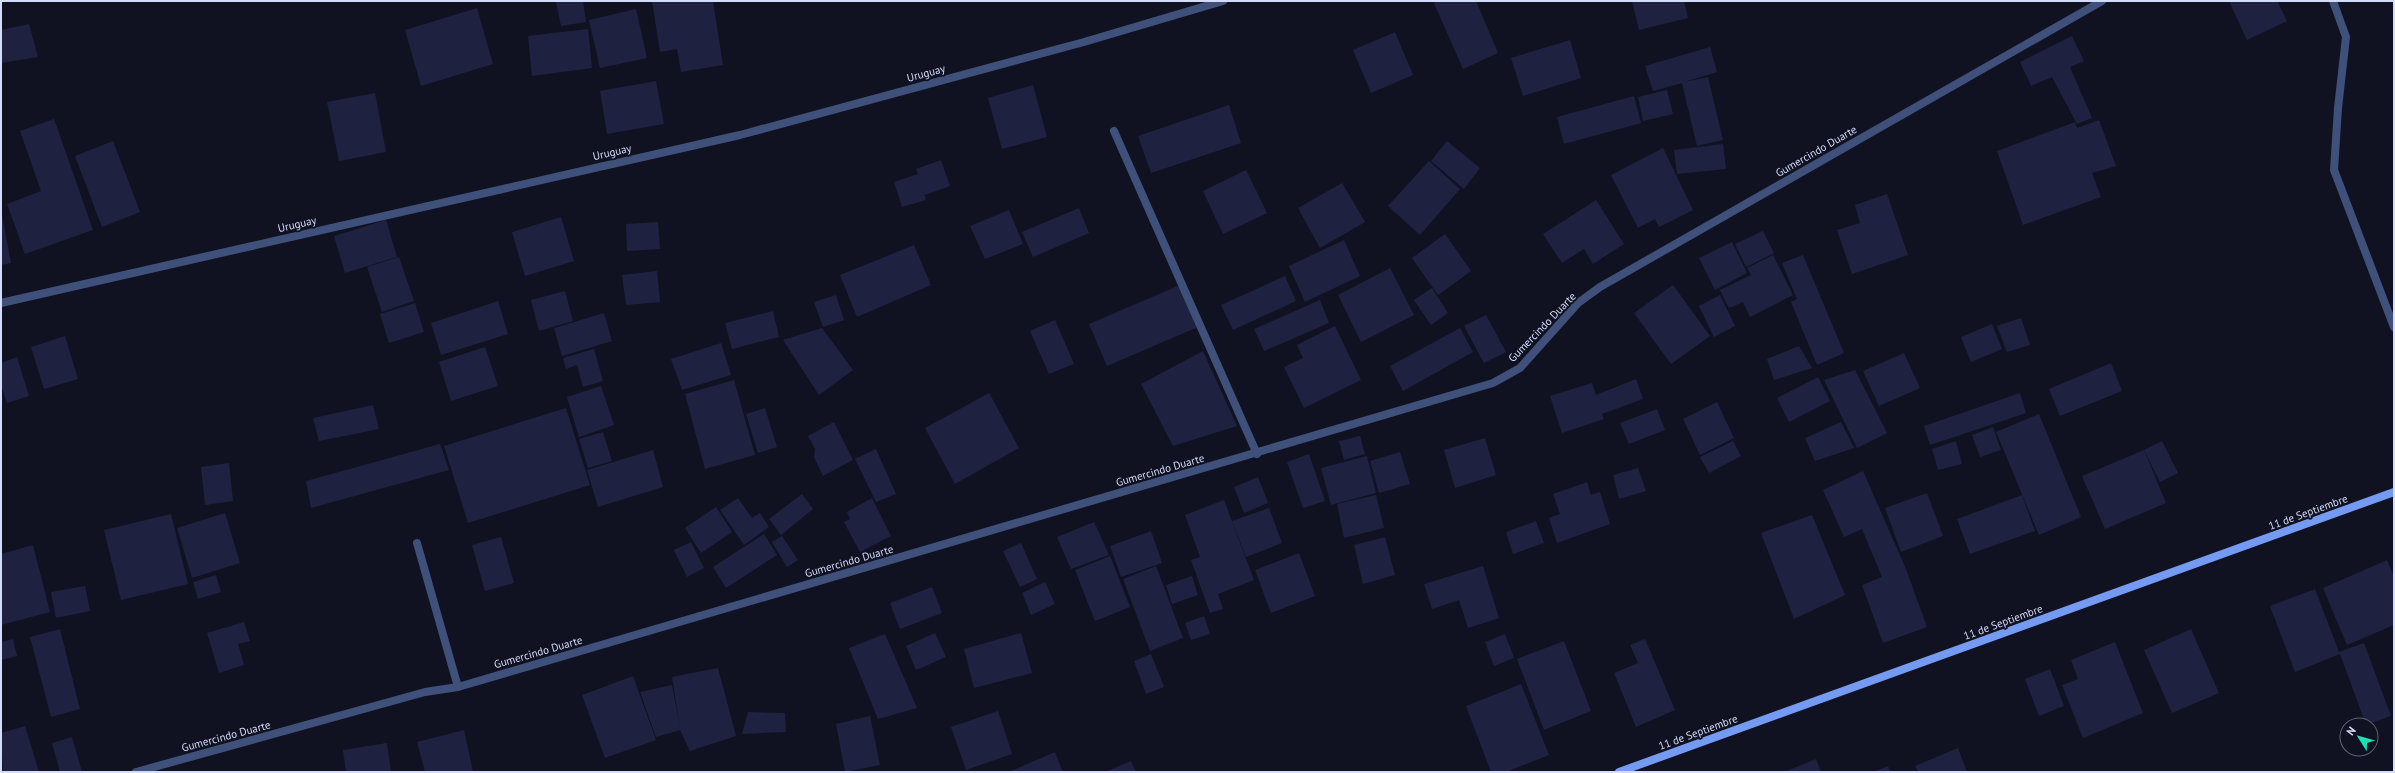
<svg xmlns="http://www.w3.org/2000/svg" width="2395" height="773" font-family="'PT Sans',sans-serif">
  <style>
    .building { fill: #1e2240 }
    .lines { fill: none; stroke-linecap: round; stroke-linejoin: round }
    .service { stroke: #3f517b; stroke-width: 8 }
    .minor { stroke: #3f517b; stroke-width: 8 }
    .secondary { stroke: #759af1; stroke-width: 8 }
    .labels { text-anchor: middle; dominant-baseline: central; stroke-width: 4; stroke-linejoin: round; paint-order: stroke }
    .street-label { font-size: 11px; fill: #d4dcfb; stroke: #101221 }
  </style>
  <rect width="100%" height="100%" fill="#101221"/>
  <!-- building -->
  <g class="building">
    <path d="M556,1H583L586,22L561,26Z"/>
    <path d="M652,1H713L723,65L681,72L677,49L660,52Z"/>
    <path d="M1439,1H1476L1498,53L1463,69L1434,3Z"/>
    <path d="M1632,1H1684L1688,18L1639,30Z"/>
    <path d="M2229,1H2277L2287,21L2247,40Z"/>
    <path d="M477,8L493,64L421,86L405,30Z"/>
    <path d="M636,9L647,58L600,68L589,20Z"/>
    <path d="M29,24L38,57L1,63V30Z"/>
    <path d="M588,29L592,68L532,76L528,36Z"/>
    <path d="M1395,32L1413,75L1371,93L1353,50Z"/>
    <path d="M2072,36L2084,61L2070,67L2092,118L2077,124L2052,77L2031,86L2020,62Z"/>
    <path d="M1570,40L1581,78L1523,96L1511,58Z"/>
    <path d="M1710,47L1717,72L1684,82L1708,77L1723,140L1697,146L1682,83L1653,91L1645,66Z"/>
    <path d="M656,81L664,124L607,134L600,91Z"/>
    <path d="M1033,85L1047,137L1002,149L988,98Z"/>
    <path d="M1667,90L1673,114L1643,121L1638,97Z"/>
    <path d="M375,93L386,152L339,161L327,102Z"/>
    <path d="M1634,96L1641,123L1564,144L1557,117Z"/>
    <path d="M1229,105L1241,143L1151,173L1138,136Z"/>
    <path d="M54,119L93,230L25,254L7,204L41,191L20,131Z"/>
    <path d="M2099,120L2116,166L2092,173L2101,197L2023,225L1997,151L2075,122L2077,128Z"/>
    <path d="M113,141L140,212L102,227L75,156Z"/>
    <path d="M1447,141L1480,168L1464,189L1431,161Z"/>
    <path d="M1723,144L1726,169L1677,174L1674,150Z"/>
    <path d="M1663,148L1693,210L1659,227L1655,219L1638,228L1611,175Z"/>
    <path d="M941,160L950,186L925,195L923,190L926,200L902,207L894,182L918,174L916,169Z"/>
    <path d="M1429,161L1460,189L1420,235L1388,206Z"/>
    <path d="M1246,170L1267,213L1223,234L1203,191Z"/>
    <path d="M1342,183L1365,222L1320,248L1298,208Z"/>
    <path d="M1887,194L1908,255L1852,274L1837,230L1860,223L1855,205Z"/>
    <path d="M1596,200L1624,244L1593,264L1584,249L1562,263L1543,234Z"/>
    <path d="M1079,208L1089,233L1033,257L1022,232Z"/>
    <path d="M1009,210L1023,244L985,259L970,226Z"/>
    <path d="M2,215L11,263L1,265V216Z"/>
    <path d="M561,217L574,261L525,276L512,232Z"/>
    <path d="M386,220L397,257L345,273L334,236Z"/>
    <path d="M658,222L660,249L627,251L626,224Z"/>
    <path d="M1763,231L1774,253L1746,267L1735,244Z"/>
    <path d="M1445,234L1471,271L1438,295L1412,258Z"/>
    <path d="M1344,240L1360,276L1305,302L1289,266Z"/>
    <path d="M1732,242L1747,273L1715,290L1699,258Z"/>
    <path d="M914,245L931,285L857,317L840,275Z"/>
    <path d="M1773,255L1793,295L1750,317L1743,302L1729,308L1720,290L1751,275L1747,268Z"/>
    <path d="M1803,255L1844,353L1817,365L1791,302L1797,299L1782,263Z"/>
    <path d="M399,257L414,301L382,312L367,267Z"/>
    <path d="M1390,268L1414,315L1361,342L1338,295Z"/>
    <path d="M657,271L660,302L626,305L622,275Z"/>
    <path d="M1285,276L1296,301L1233,330L1221,305Z"/>
    <path d="M1180,285L1198,327L1107,366L1089,324Z"/>
    <path d="M1673,285L1710,336L1671,364L1634,313Z"/>
    <path d="M1432,288L1448,313L1431,325L1414,300Z"/>
    <path d="M565,291L573,321L539,331L531,300Z"/>
    <path d="M836,295L844,320L823,327L814,302Z"/>
    <path d="M1720,295L1735,326L1714,337L1699,306Z"/>
    <path d="M1320,300L1329,323L1264,351L1254,329Z"/>
    <path d="M498,301L508,334L441,355L431,323Z"/>
    <path d="M415,303L424,332L389,343L380,314Z"/>
    <path d="M773,311L779,337L732,349L725,323Z"/>
    <path d="M604,313L612,341L562,356L554,328Z"/>
    <path d="M1486,315L1506,352L1484,363L1464,326Z"/>
    <path d="M2021,318L2030,345L2007,352L1997,326Z"/>
    <path d="M1055,320L1074,364L1049,374L1030,331Z"/>
    <path d="M1992,324L2002,349L1971,362L1961,337Z"/>
    <path d="M1335,326L1361,380L1304,408L1284,367L1303,358L1297,345Z"/>
    <path d="M822,328L853,370L819,395L783,340Z"/>
    <path d="M1460,328L1473,352L1403,391L1390,366Z"/>
    <path d="M65,336L78,379L44,389L31,347Z"/>
    <path d="M721,343L731,375L682,390L671,359Z"/>
    <path d="M1799,346L1812,368L1774,380L1767,359Z"/>
    <path d="M485,347L498,386L451,401L439,362Z"/>
    <path d="M594,349L603,381L583,387L577,365L566,369L563,358Z"/>
    <path d="M1203,351L1237,426L1173,446L1141,384Z"/>
    <path d="M1904,353L1920,388L1879,406L1863,371Z"/>
    <path d="M17,357L29,396L7,403L1,385V363Z"/>
    <path d="M2111,363L2122,391L2060,416L2049,389Z"/>
    <path d="M1855,370L1887,433L1857,448L1824,380Z"/>
    <path d="M1818,377L1830,401L1789,422L1777,398Z"/>
    <path d="M1636,379L1643,399L1602,414L1604,419L1562,433L1550,396L1592,383L1596,395Z"/>
    <path d="M734,380L755,455L705,469L685,394Z"/>
    <path d="M601,386L614,425L579,437L567,397Z"/>
    <path d="M989,393L1019,448L955,484L925,428Z"/>
    <path d="M2020,393L2026,413L1930,445L1924,426Z"/>
    <path d="M1717,402L1734,438L1700,455L1683,419Z"/>
    <path d="M373,405L379,429L319,441L313,418Z"/>
    <path d="M566,408L590,485L468,523L444,446Z"/>
    <path d="M765,408L777,447L758,453L746,414Z"/>
    <path d="M1657,409L1665,430L1629,444L1620,423Z"/>
    <path d="M2039,414L2081,517L2039,535L1996,432Z"/>
    <path d="M834,422L853,460L823,476L814,457L815,449L808,436Z"/>
    <path d="M1841,422L1854,448L1815,461L1805,438Z"/>
    <path d="M1993,427L2001,450L1980,457L1972,435Z"/>
    <path d="M603,432L612,461L588,468L579,439Z"/>
    <path d="M1360,436L1365,454L1344,460L1339,441Z"/>
    <path d="M1485,438L1496,475L1455,488L1444,450Z"/>
    <path d="M1733,441L1741,456L1709,473L1700,457Z"/>
    <path d="M1956,441L1962,464L1938,470L1932,449Z"/>
    <path d="M2162,441L2178,473L2160,482L2144,450Z"/>
    <path d="M440,444L449,470L311,508L306,481Z"/>
    <path d="M876,449L896,494L876,502L855,459Z"/>
    <path d="M653,450L663,487L598,507L587,470Z"/>
    <path d="M2144,450L2166,503L2105,529L2082,476Z"/>
    <path d="M1400,452L1410,484L1379,493L1370,461Z"/>
    <path d="M1309,454L1325,501L1303,508L1287,462Z"/>
    <path d="M1367,456L1376,493L1331,505L1321,468Z"/>
    <path d="M229,463L233,501L205,505L201,467Z"/>
    <path d="M1638,468L1646,491L1619,499L1613,475Z"/>
    <path d="M1863,471L1906,569L1927,627L1883,643L1862,585L1882,577L1862,529L1844,537L1823,490Z"/>
    <path d="M1258,477L1268,503L1244,513L1234,487Z"/>
    <path d="M1587,482L1591,495L1600,492L1610,524L1557,543L1549,518L1560,514L1553,494Z"/>
    <path d="M1927,493L1943,536L1901,552L1885,508Z"/>
    <path d="M802,494L813,509L781,535L769,519Z"/>
    <path d="M1376,495L1384,528L1344,538L1337,504Z"/>
    <path d="M2022,495L2035,531L1970,554L1957,519Z"/>
    <path d="M738,498L752,518L760,513L769,527L744,545L720,510Z"/>
    <path d="M872,498L891,536L860,552L844,522L850,519L847,512Z"/>
    <path d="M1224,500L1254,580L1218,594L1223,609L1210,613L1191,560L1200,557L1185,515Z"/>
    <path d="M716,507L732,532L701,553L685,528Z"/>
    <path d="M1269,508L1282,543L1246,557L1232,521Z"/>
    <path d="M225,513L240,563L192,578L177,528Z"/>
    <path d="M171,514L188,584L121,600L104,530Z"/>
    <path d="M1812,515L1845,595L1794,619L1761,533Z"/>
    <path d="M1536,521L1544,543L1513,554L1506,532Z"/>
    <path d="M1094,522L1109,555L1071,569L1057,537Z"/>
    <path d="M1151,531L1162,563L1121,577L1110,546Z"/>
    <path d="M764,534L777,555L726,588L713,567Z"/>
    <path d="M782,536L798,560L787,567L772,542Z"/>
    <path d="M501,537L514,583L485,591L472,545Z"/>
    <path d="M1385,537L1395,575L1363,584L1354,545Z"/>
    <path d="M691,542L704,568L687,577L674,550Z"/>
    <path d="M1021,543L1037,579L1020,587L1003,551Z"/>
    <path d="M33,545L50,612L1,625V554Z"/>
    <path d="M1299,553L1315,596L1271,613L1255,570Z"/>
    <path d="M1110,556L1130,607L1095,621L1075,570Z"/>
    <path d="M2387,560L2394,577V625L2347,645L2323,588Z"/>
    <path d="M1156,566L1183,638L1150,651L1123,579Z"/>
    <path d="M1483,566L1499,618L1468,628L1459,600L1432,609L1424,584Z"/>
    <path d="M216,575L221,592L198,599L193,582Z"/>
    <path d="M1192,576L1198,595L1172,604L1166,585Z"/>
    <path d="M1045,582L1055,604L1031,615L1022,593Z"/>
    <path d="M85,586L90,611L56,618L51,592Z"/>
    <path d="M932,587L942,613L900,629L890,603Z"/>
    <path d="M2315,589L2339,652L2364,643L2391,716L2366,725L2340,654L2295,672L2270,606Z"/>
    <path d="M1204,616L1210,634L1191,640L1185,623Z"/>
    <path d="M244,622L250,641L238,644L244,665L219,673L207,633Z"/>
    <path d="M60,629L80,709L51,717L30,637Z"/>
    <path d="M2191,629L2219,693L2172,713L2144,650Z"/>
    <path d="M935,633L946,657L916,670L906,646Z"/>
    <path d="M1021,633L1032,673L974,688L964,649Z"/>
    <path d="M885,634L917,708L878,719L849,648Z"/>
    <path d="M1505,634L1514,658L1494,666L1485,642Z"/>
    <path d="M13,639L17,656L1,660V642Z"/>
    <path d="M1645,639L1675,710L1636,727L1614,673L1638,663L1630,645Z"/>
    <path d="M1564,641L1591,711L1544,730L1517,659Z"/>
    <path d="M2115,642L2143,713L2083,738L2062,685L2078,679L2071,660Z"/>
    <path d="M1151,654L1164,687L1146,694L1134,661Z"/>
    <path d="M718,668L736,736L690,751L680,730L656,737L640,692L672,685L680,728L672,677Z"/>
    <path d="M2050,669L2064,706L2039,716L2025,679Z"/>
    <path d="M633,676L656,740L605,758L582,695Z"/>
    <path d="M1521,684L1549,755L1506,772H1491L1466,706Z"/>
    <path d="M998,711L1012,754L966,770L951,727Z"/>
    <path d="M748,712L785,713L786,732L742,734Z"/>
    <path d="M870,716L880,765L845,772L836,724Z"/>
    <path d="M25,726L39,772H3L1,733Z"/>
    <path d="M464,730L473,772H425L417,742Z"/>
    <path d="M72,737L82,772H60L52,743Z"/>
    <path d="M387,743L391,772H346L343,750Z"/>
    <path d="M1958,748L1967,772H1918L1915,766Z"/>
    <path d="M1055,752L1063,772H1011V771Z"/>
    <path d="M1816,759L1821,772H1784Z"/>
    <path d="M1131,761L1136,772H1105Z"/>
    <path d="M1888,766L1890,772H1873Z"/>
  </g>
  <g class="lines">
    <!-- service -->
    <path class="service" d="M417,543L458,687"/>
    <!-- minor -->
    <g class="minor">
      <path d="M2333,1L2346,37L2338,108L2334,170L2394,327"/>
      <path d="M1114,131L1257,454"/>
      <path d="M1,303L740,135L1084,42L1223,1"/>
      <path d="M136,772L425,692L458,687L1493,383L1520,368L1578,303L1600,287L2102,1"/>
    </g>
    <!-- secondary -->
    <path class="secondary" d="M1619,772L2394,492"/>
  </g>
  <g class="labels">
    <!-- street labels -->
    <g class="street-label">
      <text transform="translate(926 73) rotate(-15)">Uruguay</text>
      <text transform="translate(1816 151) rotate(-30)">Gumercindo Duarte</text>
      <text transform="translate(612 152) rotate(-13)">Uruguay</text>
      <text transform="translate(297 224) rotate(-13)">Uruguay</text>
      <text transform="translate(1542 327) rotate(-46)">Gumercindo Duarte</text>
      <text transform="translate(1160 470) rotate(-16)">Gumercindo Duarte</text>
      <text transform="translate(2308 512) rotate(-20)">11 de Septiembre</text>
      <text transform="translate(849 561) rotate(-16)">Gumercindo Duarte</text>
      <text transform="translate(2003 622) rotate(-20)">11 de Septiembre</text>
      <text transform="translate(538 652) rotate(-16)">Gumercindo Duarte</text>
      <text transform="translate(1698 732) rotate(-20)">11 de Septiembre</text>
      <text transform="translate(226 736) rotate(-15)">Gumercindo Duarte</text>
    </g>
  </g>
  <!-- border -->
  <rect width="2395" height="773" fill="none" stroke="#d4dcfb" stroke-width="4"/>
  <!-- north arrow -->
  <g transform="translate(2359 737) rotate(307)"><circle r="19" fill="#101221" stroke="#5e6378"/>
  <path d="M0-3L7 15L0 10L-7 15Z" fill="#17e3b4"/>
  <text y="-6" font-size="11" font-weight="bold" text-anchor="middle" fill="#d4dcfb">N</text>
  </g>
</svg>
